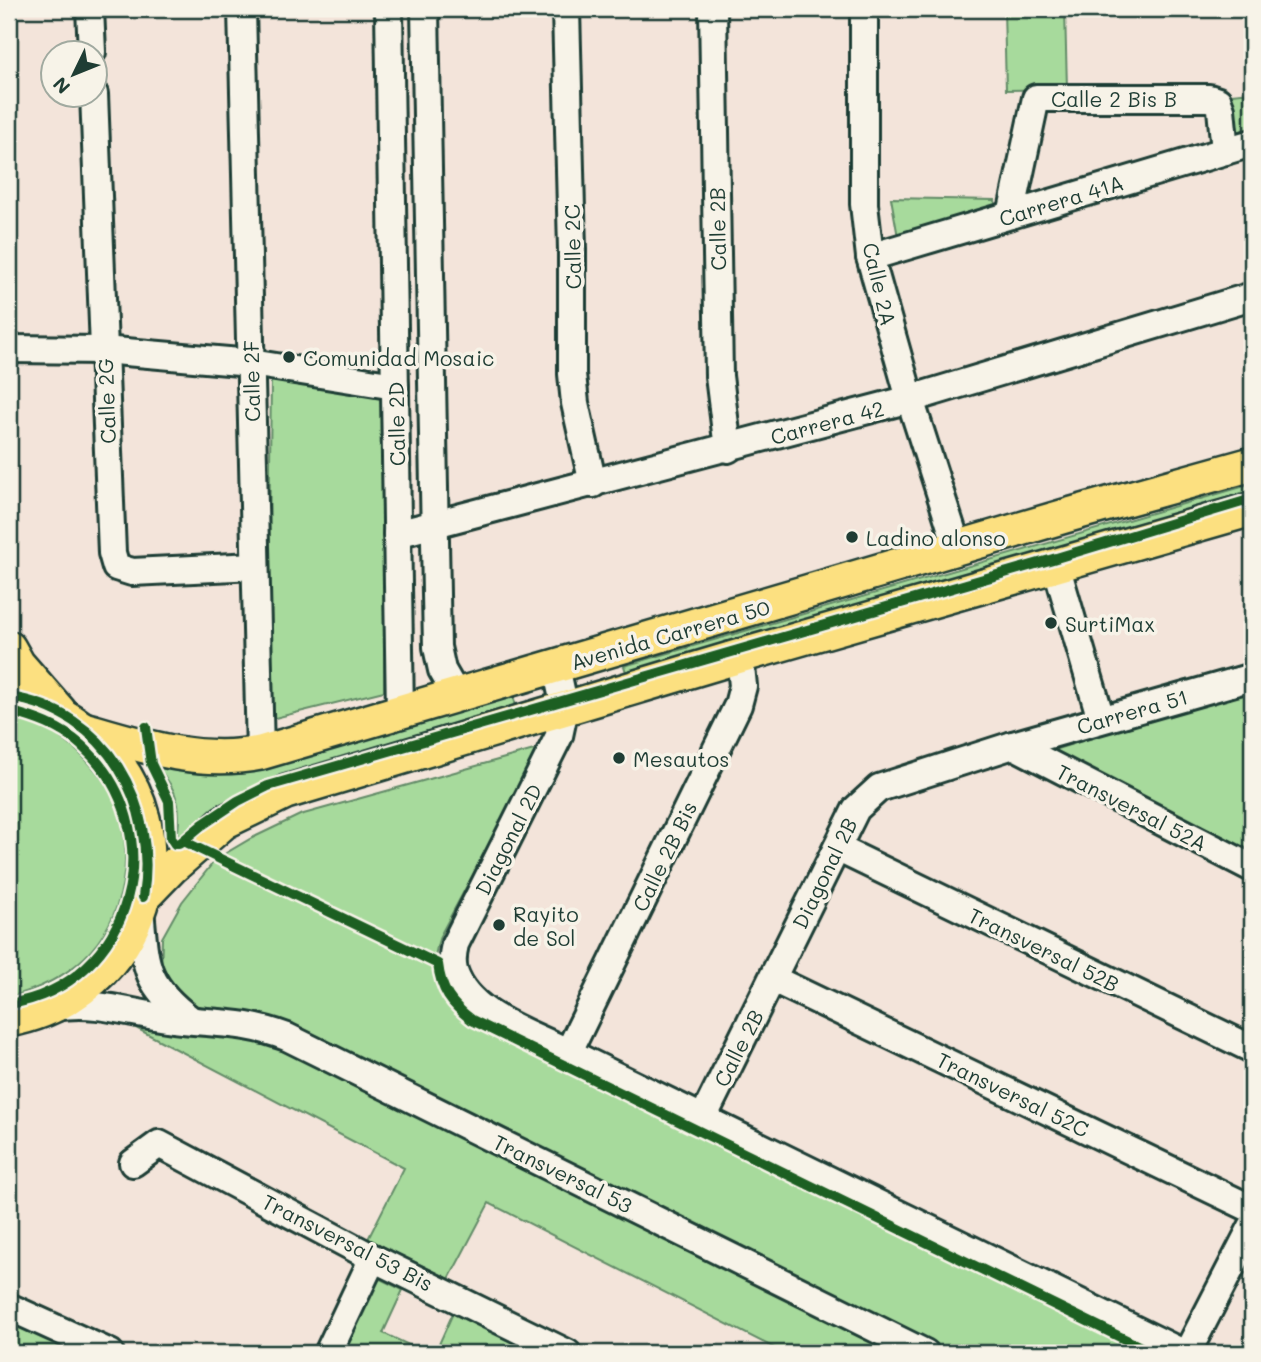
<svg xmlns="http://www.w3.org/2000/svg" width="1261" height="1362" font-family="Mali,sans-serif">
  <style>
    .green { fill: #a7da9c; stroke: #638c68; stroke-width: 2 }
    .lines { fill: none; stroke-linecap: round; stroke-linejoin: round }
    .minor-casing { stroke: #1f3d34; stroke-width: 32 }
    .major-casing { stroke: #1f3d34; stroke-width: 38 }
    .minor { stroke: #f7f3e8; stroke-width: 26 }
    .major { stroke: #fce080; stroke-width: 33 }
    .cycleway-casing { stroke: #f7f3e8; stroke-width: 15 }
    .cycleway { stroke: #1b5e20; stroke-width: 10 }
    .poi-dot { fill: #1f3d34; stroke: #f7f3e8; stroke-width: 2.5 }
    .labels { text-anchor: middle; dominant-baseline: central; stroke-width: 7; stroke-linejoin: round; paint-order: stroke }
    .street-label { font-size: 21px; fill: #1f3d34; stroke: #f7f3e8 }
    .poi-label { font-size: 21px; fill: #1f3d34; stroke: #f7f3e8; text-anchor: start }
  </style>
  <rect width="100%" height="100%" fill="#f3e4da"/>
  <filter id="ink" filterUnits="userSpaceOnUse"><feTurbulence type="fractalNoise" baseFrequency=".0143" numOctaves="2"/><feDisplacementMap in="SourceGraphic" scale="14" xChannelSelector="R" yChannelSelector="G"/><feConvolveMatrix kernelMatrix="1 2 1 2 8 2 1 2 1" color-interpolation-filters="sRGB"/></filter>
  <g filter="url(#ink)">
    <!-- green -->
    <g class="green">
      <path d="M1004,9H1065L1067,89L1006,90Z"/>
      <path d="M1252,92V137L1233,143L1221,95Z"/>
      <path d="M891,198L995,200L996,211L898,237Z"/>
      <path d="M271,380L384,392V691L267,720Z"/>
      <path d="M1252,484V495L628,678L624,666Z"/>
      <path d="M1252,687V858L1044,753Z"/>
      <path d="M513,696L518,711L265,784L236,798L176,843C183,808 179,792 156,765L193,772L260,767Z"/>
      <path d="M9,717C33,719 57,734 75,749C90,763 106,780 114,800C136,851 125,919 84,958C63,978 36,990 9,997Z"/>
      <path d="M541,748L440,936C426,979 439,998 472,1025L1141,1353H948L270,1019L234,1011L191,1008L161,979L162,938L182,902L216,859L250,839L300,815Z"/>
      <path d="M113,1016L264,1040L904,1353H784L489,1203L449,1279L368,1239L404,1168Z"/>
      <path d="M372,1275L403,1290L383,1333L426,1353H336Z"/>
      <path d="M453,1313L539,1353H435Z"/>
      <path d="M13,1322L80,1353H13Z"/>
    </g>
    <g class="lines">
      <defs>
        <g id="minor">
          <path d="M90,9L92,52"/>
          <path d="M242,9L260,753"/>
          <path d="M389,9L400,713"/>
          <path d="M425,9L437,647L442,670L457,696"/>
          <path d="M566,9L572,250V374L575,403L593,484"/>
          <path d="M713,9L719,376L728,449"/>
          <path d="M864,9V204L870,257L910,399L958,549"/>
          <path d="M94,94L112,553L116,567L132,572L255,566"/>
          <path d="M1011,215L1036,98H1209L1218,101L1221,109L1225,151"/>
          <path d="M870,257L1252,143"/>
          <path d="M9,349L103,350L251,363L395,386"/>
          <path d="M397,534L910,399L1252,296"/>
          <path d="M1056,565L1101,719"/>
          <path d="M556,667L565,708L559,736L455,944C453,952 452,963 454,971C468,1014 525,1031 561,1049L1183,1353"/>
          <path d="M1013,745L1252,868"/>
          <path d="M837,848L1252,1049"/>
          <path d="M140,908C145,964 143,984 191,1020"/>
          <path d="M773,979L1252,1209"/>
          <path d="M55,1007C99,1000 131,1014 174,1019C216,1024 245,1021 287,1037L925,1353"/>
          <path d="M568,1053L738,705L743,686L740,656"/>
          <path d="M703,1118L856,809L879,788L1013,745L1252,677"/>
          <path d="M133,1163L159,1144L373,1258L567,1353"/>
          <path d="M9,1307L110,1353"/>
          <path d="M328,1353L373,1258"/>
          <path d="M1187,1353L1252,1227"/>
        </g>
        <g id="major">
          <path d="M9,648L18,664L59,711"/>
          <path d="M9,697C40,701 70,717 94,738C197,833 143,995 9,1020"/>
          <path d="M84,729C142,746 199,765 260,753L1065,516L1252,464"/>
          <path d="M143,897L171,868L224,822L286,792L740,656L1252,509"/>
        </g>
      </defs>
      <!-- minor casing -->
      <use href="#minor" class="minor-casing"/>
      <!-- major casing -->
      <use href="#major" class="major-casing"/>
      <!-- minor -->
      <use href="#minor" class="minor"/>
      <!-- major -->
      <use href="#major" class="major"/>
      <defs>
        <g id="cycleway">
          <path d="M9,697C107,711 158,804 143,897"/>
          <path d="M9,711C35,718 60,726 81,745C174,828 135,984 9,1004"/>
          <path d="M146,727L151,764L169,801L171,838L175,844H179L202,825L238,801L268,786L1053,559L1252,499"/>
          <path d="M187,843L438,964C441,991 451,1004 472,1020L1153,1353"/>
        </g>
      </defs>
      <!-- cycleway casing -->
      <use href="#cycleway" class="cycleway-casing"/>
      <!-- cycleway -->
      <use href="#cycleway" class="cycleway"/>
    </g>
  </g>
  <!-- markers -->
  <g class="poi-dot">
    <circle cx="289" cy="357" r="7"/>
    <circle cx="852" cy="537" r="7"/>
    <circle cx="1051" cy="623" r="7"/>
    <circle cx="619" cy="758" r="7"/>
    <circle cx="499" cy="925" r="7"/>
  </g>
  <g class="labels">
    <!-- street labels -->
    <g class="street-label">
      <text x="1114" y="98">Calle 2 Bis B</text>
      <text transform="translate(1061 200) rotate(-17)">Carrera 41A</text>
      <text transform="translate(717 229) rotate(-91)">Calle 2B</text>
      <text transform="translate(572 247) rotate(-91)">Calle 2C</text>
      <text transform="translate(880 284) rotate(77)">Calle 2A</text>
      <text transform="translate(251 381) rotate(-91)">Calle 2F</text>
      <text transform="translate(106 401) rotate(-92)">Calle 2G</text>
      <text transform="translate(827 422) rotate(-15)">Carrera 42</text>
      <text transform="translate(396 424) rotate(-91)">Calle 2D</text>
      <text transform="translate(670 634) rotate(-16)">Avenida Carrera 50</text>
      <text transform="translate(1132 711) rotate(-16)">Carrera 51</text>
      <text transform="translate(1132 807) rotate(27)">Transversal 52A</text>
      <text transform="translate(508 839) rotate(-63)">Diagonal 2D</text>
      <text transform="translate(664 856) rotate(-64)">Calle 2B Bis</text>
      <text transform="translate(824 873) rotate(-64)">Diagonal 2B</text>
      <text transform="translate(1044 949) rotate(26)">Transversal 52B</text>
      <text transform="translate(738 1048) rotate(-63)">Calle 2B</text>
      <text transform="translate(1013 1094) rotate(26)">Transversal 52C</text>
      <text transform="translate(563 1173) rotate(26)">Transversal 53</text>
      <text transform="translate(348 1242) rotate(27)">Transversal 53 Bis</text>
    </g>
    <!-- poi labels -->
    <g class="poi-label">
      <text x="303" y="357">Comunidad Mosaic</text>
      <text x="866" y="537">Ladino alonso</text>
      <text x="1065" y="623">SurtiMax</text>
      <text x="633" y="758">Mesautos</text>
      <text x="513" y="913">Rayito<tspan x="513" dy="24">de Sol</tspan></text>
    </g>
  </g>
  <!-- margin -->
  <rect width="1261" height="1362" fill="none" stroke="#f7f3e8" stroke-width="35"/>
  <rect x="18" y="18" width="1226" height="1327" fill="none" stroke="#1f3d34" stroke-width="2.5" filter="url(#ink)"/>
  <!-- north arrow -->
  <g transform="translate(74 74) rotate(227)"><circle r="33" fill="#f7f3e8" stroke="#a1aaa0" stroke-width="2"/>
  <path d="M0-5L12 26L0 18L-12 26Z" fill="#1f3d34"/>
  <text y="-10" font-size="19" font-weight="bold" text-anchor="middle" fill="#1f3d34">N</text>
  </g>
</svg>
